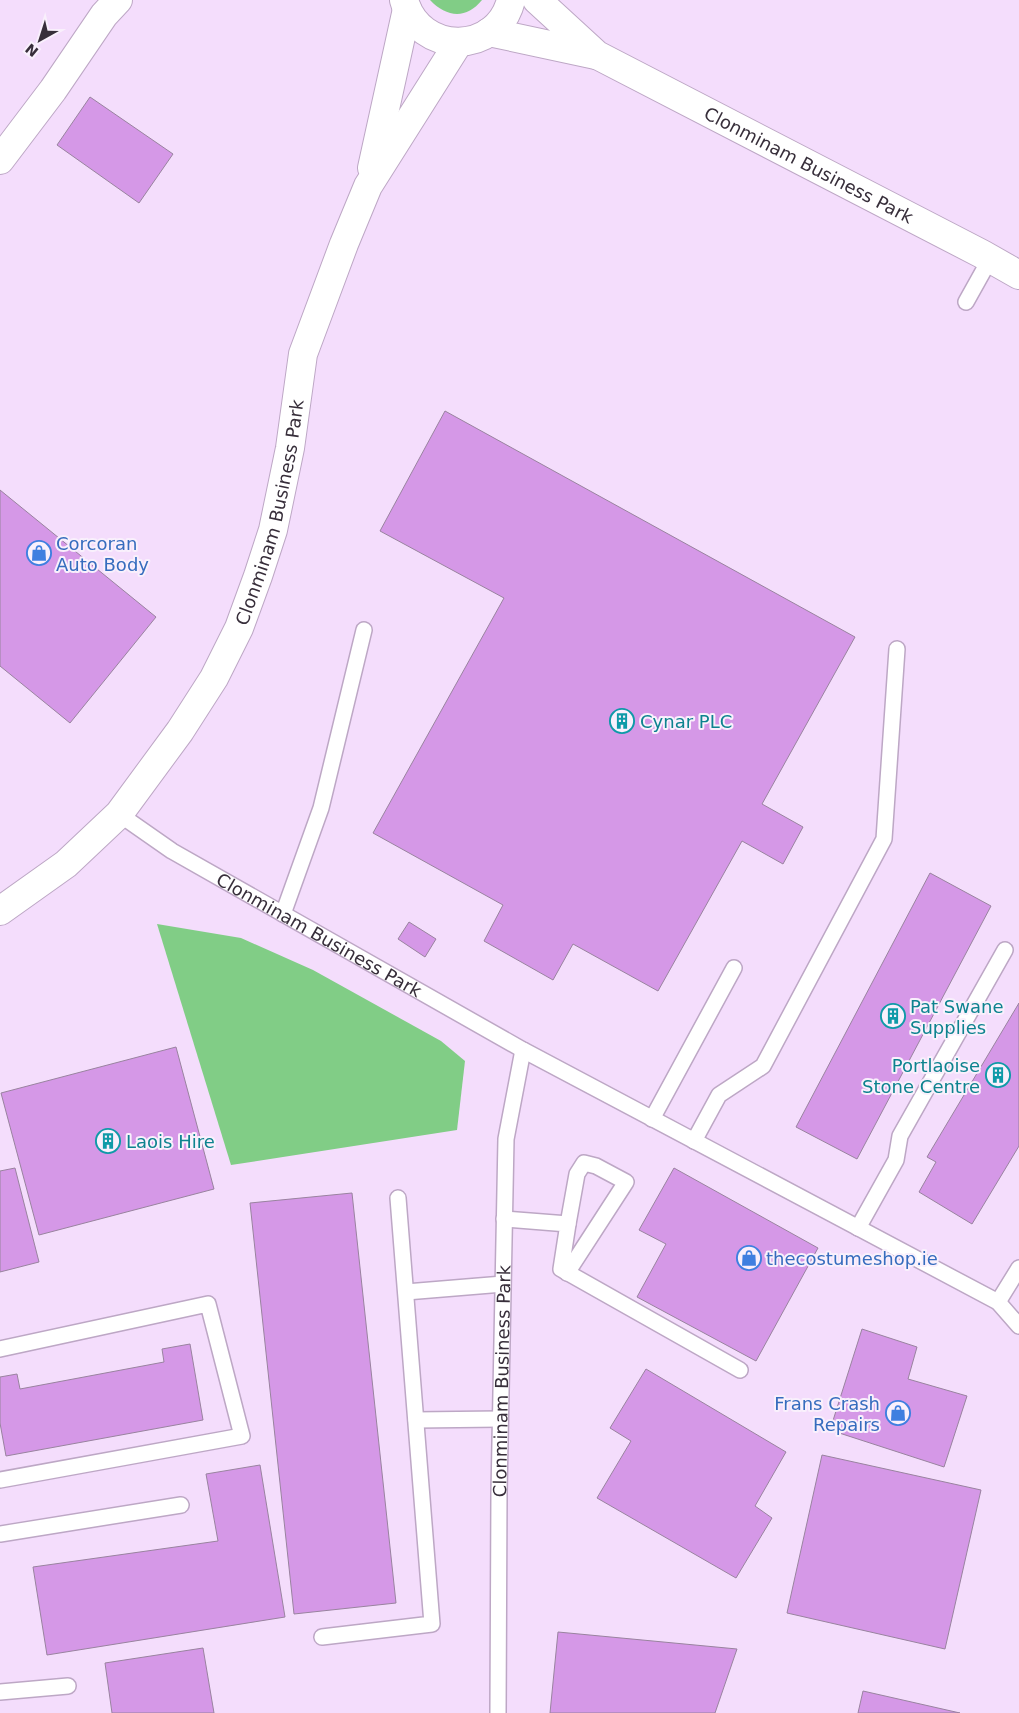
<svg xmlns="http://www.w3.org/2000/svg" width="1019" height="1713" font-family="'DejaVu Sans',sans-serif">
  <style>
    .green { fill: #81cd86 }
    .building { fill: #d598e7; stroke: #99839f }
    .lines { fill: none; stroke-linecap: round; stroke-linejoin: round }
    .service-casing { stroke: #bda7c5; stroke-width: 18 }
    .minor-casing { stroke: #bda7c5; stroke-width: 30 }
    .service { stroke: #fff; stroke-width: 15 }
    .minor { stroke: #fff; stroke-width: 28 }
    .labels { text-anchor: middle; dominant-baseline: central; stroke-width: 4; stroke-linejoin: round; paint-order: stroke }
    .street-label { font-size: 18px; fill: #372e3a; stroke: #f9f0fc }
    .shop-label { font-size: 18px; fill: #366cbe; stroke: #f9f0fc; text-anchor: start }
    .culture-label { font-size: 18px; fill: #0d838f; stroke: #f9f0fc; text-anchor: start }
  </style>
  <rect width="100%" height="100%" fill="#f4ddfc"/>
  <!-- green -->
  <g class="green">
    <path d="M430,0H482C466,20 446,17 430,0Z"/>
    <path d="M157,924L241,938L313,970L441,1041L465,1061L457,1130L231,1165Z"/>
  </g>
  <!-- building -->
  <g class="building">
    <path d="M90,97L173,154L139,203L57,145Z"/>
    <path d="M445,411L855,637L762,804L803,827L783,864L742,841L658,991L573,944L553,980L484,941L503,905L373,833L504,598L380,531Z"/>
    <path d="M0,490L156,617L70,723L0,666Z"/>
    <path d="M930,873L991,906L857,1159L796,1127Z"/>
    <path d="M409,922L436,939L425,957L398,939Z"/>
    <path d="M1019,1003V1146L972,1224L919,1192L936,1162L927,1157Z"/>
    <path d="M176,1047L214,1189L39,1235L1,1093Z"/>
    <path d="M15,1168L39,1262L0,1272V1171Z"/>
    <path d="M674,1168L818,1248L756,1361L637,1297L666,1244L639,1230Z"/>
    <path d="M352,1193L396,1603L294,1614L250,1203Z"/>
    <path d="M862,1329L917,1347L908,1379L967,1396L944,1467L830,1430Z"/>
    <path d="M190,1344L203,1420L6,1456L0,1423V1377L17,1374L20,1389L164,1362L162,1349Z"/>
    <path d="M646,1369L786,1452L755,1506L772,1518L736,1578L597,1498L631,1441L610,1428Z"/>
    <path d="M822,1455L981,1490L945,1649L787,1613Z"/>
    <path d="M260,1465L285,1617L47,1655L33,1567L218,1541L206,1474Z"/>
    <path d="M558,1632L737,1649L715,1713H550Z"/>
    <path d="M203,1648L214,1713H112L105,1663Z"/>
    <path d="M863,1691L960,1713H858Z"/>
  </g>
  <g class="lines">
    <defs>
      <g id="service">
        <path d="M966,302L990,259"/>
        <path id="s1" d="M119,814L172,851L523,1050L998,1302L1019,1326"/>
        <path d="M283,914L321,808L364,630"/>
        <path d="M652,1119L734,968"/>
        <path d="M694,1141L719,1095L763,1066L884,839L897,649"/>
        <path d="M504,1219L568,1224L561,1269L740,1370"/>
        <path d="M858,1228L896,1160L900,1136L1005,950"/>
        <path d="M567,1273L626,1182L596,1166L584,1163L577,1174L568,1224"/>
        <path d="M406,1292L503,1284"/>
        <path d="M998,1302L1019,1268"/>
        <path d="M0,1349L208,1304L242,1436L0,1480"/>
        <path d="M416,1420L500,1419"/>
        <path d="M0,1534L181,1505"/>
        <path d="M322,1637L432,1624L398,1198"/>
        <path d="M0,1692L68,1686"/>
        <path id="s2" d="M498,1713L499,1493L506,1139L523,1050"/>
      </g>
      <g id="minor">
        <path d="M404,0C419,55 497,56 511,0"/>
        <path id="s3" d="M537,0L597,55L982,254L1019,275"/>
        <path d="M489,32L596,55"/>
        <path d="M0,160L53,90L104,15L118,0"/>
        <path d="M372,168L407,9"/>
        <path id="s4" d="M0,911L66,864L119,814L180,731L214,678L239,628L258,576L273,530L290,448L303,354L344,244L368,186L459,42"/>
      </g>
    </defs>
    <!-- service casing -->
    <use href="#service" class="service-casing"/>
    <!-- minor casing -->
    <use href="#minor" class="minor-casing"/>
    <!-- service -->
    <use href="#service" class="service"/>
    <!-- minor -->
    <use href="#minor" class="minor"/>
  </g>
  <!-- icons -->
  <defs>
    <symbol id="shop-ring" viewBox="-11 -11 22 22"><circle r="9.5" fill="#f9f0fc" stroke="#3f7fe0" stroke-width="1.5"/><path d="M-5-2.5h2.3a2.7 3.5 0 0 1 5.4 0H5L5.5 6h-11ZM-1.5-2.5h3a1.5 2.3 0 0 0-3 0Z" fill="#3f7fe0"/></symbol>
    <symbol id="building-ring" viewBox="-11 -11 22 22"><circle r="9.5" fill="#f9f0fc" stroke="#0f9aa8" stroke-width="1.5"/><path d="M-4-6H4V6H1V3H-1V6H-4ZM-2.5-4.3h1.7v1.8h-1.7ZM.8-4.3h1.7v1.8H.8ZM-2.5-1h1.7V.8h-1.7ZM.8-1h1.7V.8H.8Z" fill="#0f9aa8"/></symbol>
  </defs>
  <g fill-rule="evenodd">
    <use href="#shop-ring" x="25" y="539" width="28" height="28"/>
    <use href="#building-ring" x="608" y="707" width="28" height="28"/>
    <use href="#building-ring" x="879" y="1002" width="28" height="28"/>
    <use href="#building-ring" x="984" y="1061" width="28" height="28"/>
    <use href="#building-ring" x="94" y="1127" width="28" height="28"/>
    <use href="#shop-ring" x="735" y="1244" width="28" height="28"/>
    <use href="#shop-ring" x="884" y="1399" width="28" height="28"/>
  </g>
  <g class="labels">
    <!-- street labels -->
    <g class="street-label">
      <text stroke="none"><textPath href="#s3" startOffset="320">Clonminam Business Park</textPath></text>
      <text stroke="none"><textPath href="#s4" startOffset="496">Clonminam Business Park</textPath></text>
      <text stroke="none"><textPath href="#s1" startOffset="234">Clonminam Business Park</textPath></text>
      <text stroke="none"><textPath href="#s2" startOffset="332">Clonminam Business Park</textPath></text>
    </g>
    <!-- shop labels -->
    <g class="shop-label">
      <text x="56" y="543">Corcoran<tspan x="56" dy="21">Auto Body</tspan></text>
      <text x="766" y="1258">thecostumeshop.ie</text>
      <text x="880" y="1403" text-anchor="end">Frans Crash<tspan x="880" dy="21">Repairs</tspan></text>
    </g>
    <!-- culture labels -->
    <g class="culture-label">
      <text x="640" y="721">Cynar PLC</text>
      <text x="910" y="1006">Pat Swane<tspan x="910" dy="21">Supplies</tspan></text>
      <text x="980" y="1065" text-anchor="end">Portlaoise<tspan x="980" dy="21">Stone Centre</tspan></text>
      <text x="126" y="1141">Laois Hire</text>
    </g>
  </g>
  <!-- north arrow -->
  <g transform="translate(40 40) rotate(219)" stroke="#f9f0fc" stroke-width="4" paint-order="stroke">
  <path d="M0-4L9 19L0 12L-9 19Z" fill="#372e3a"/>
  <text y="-8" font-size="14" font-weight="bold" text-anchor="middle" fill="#372e3a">N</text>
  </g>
</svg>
